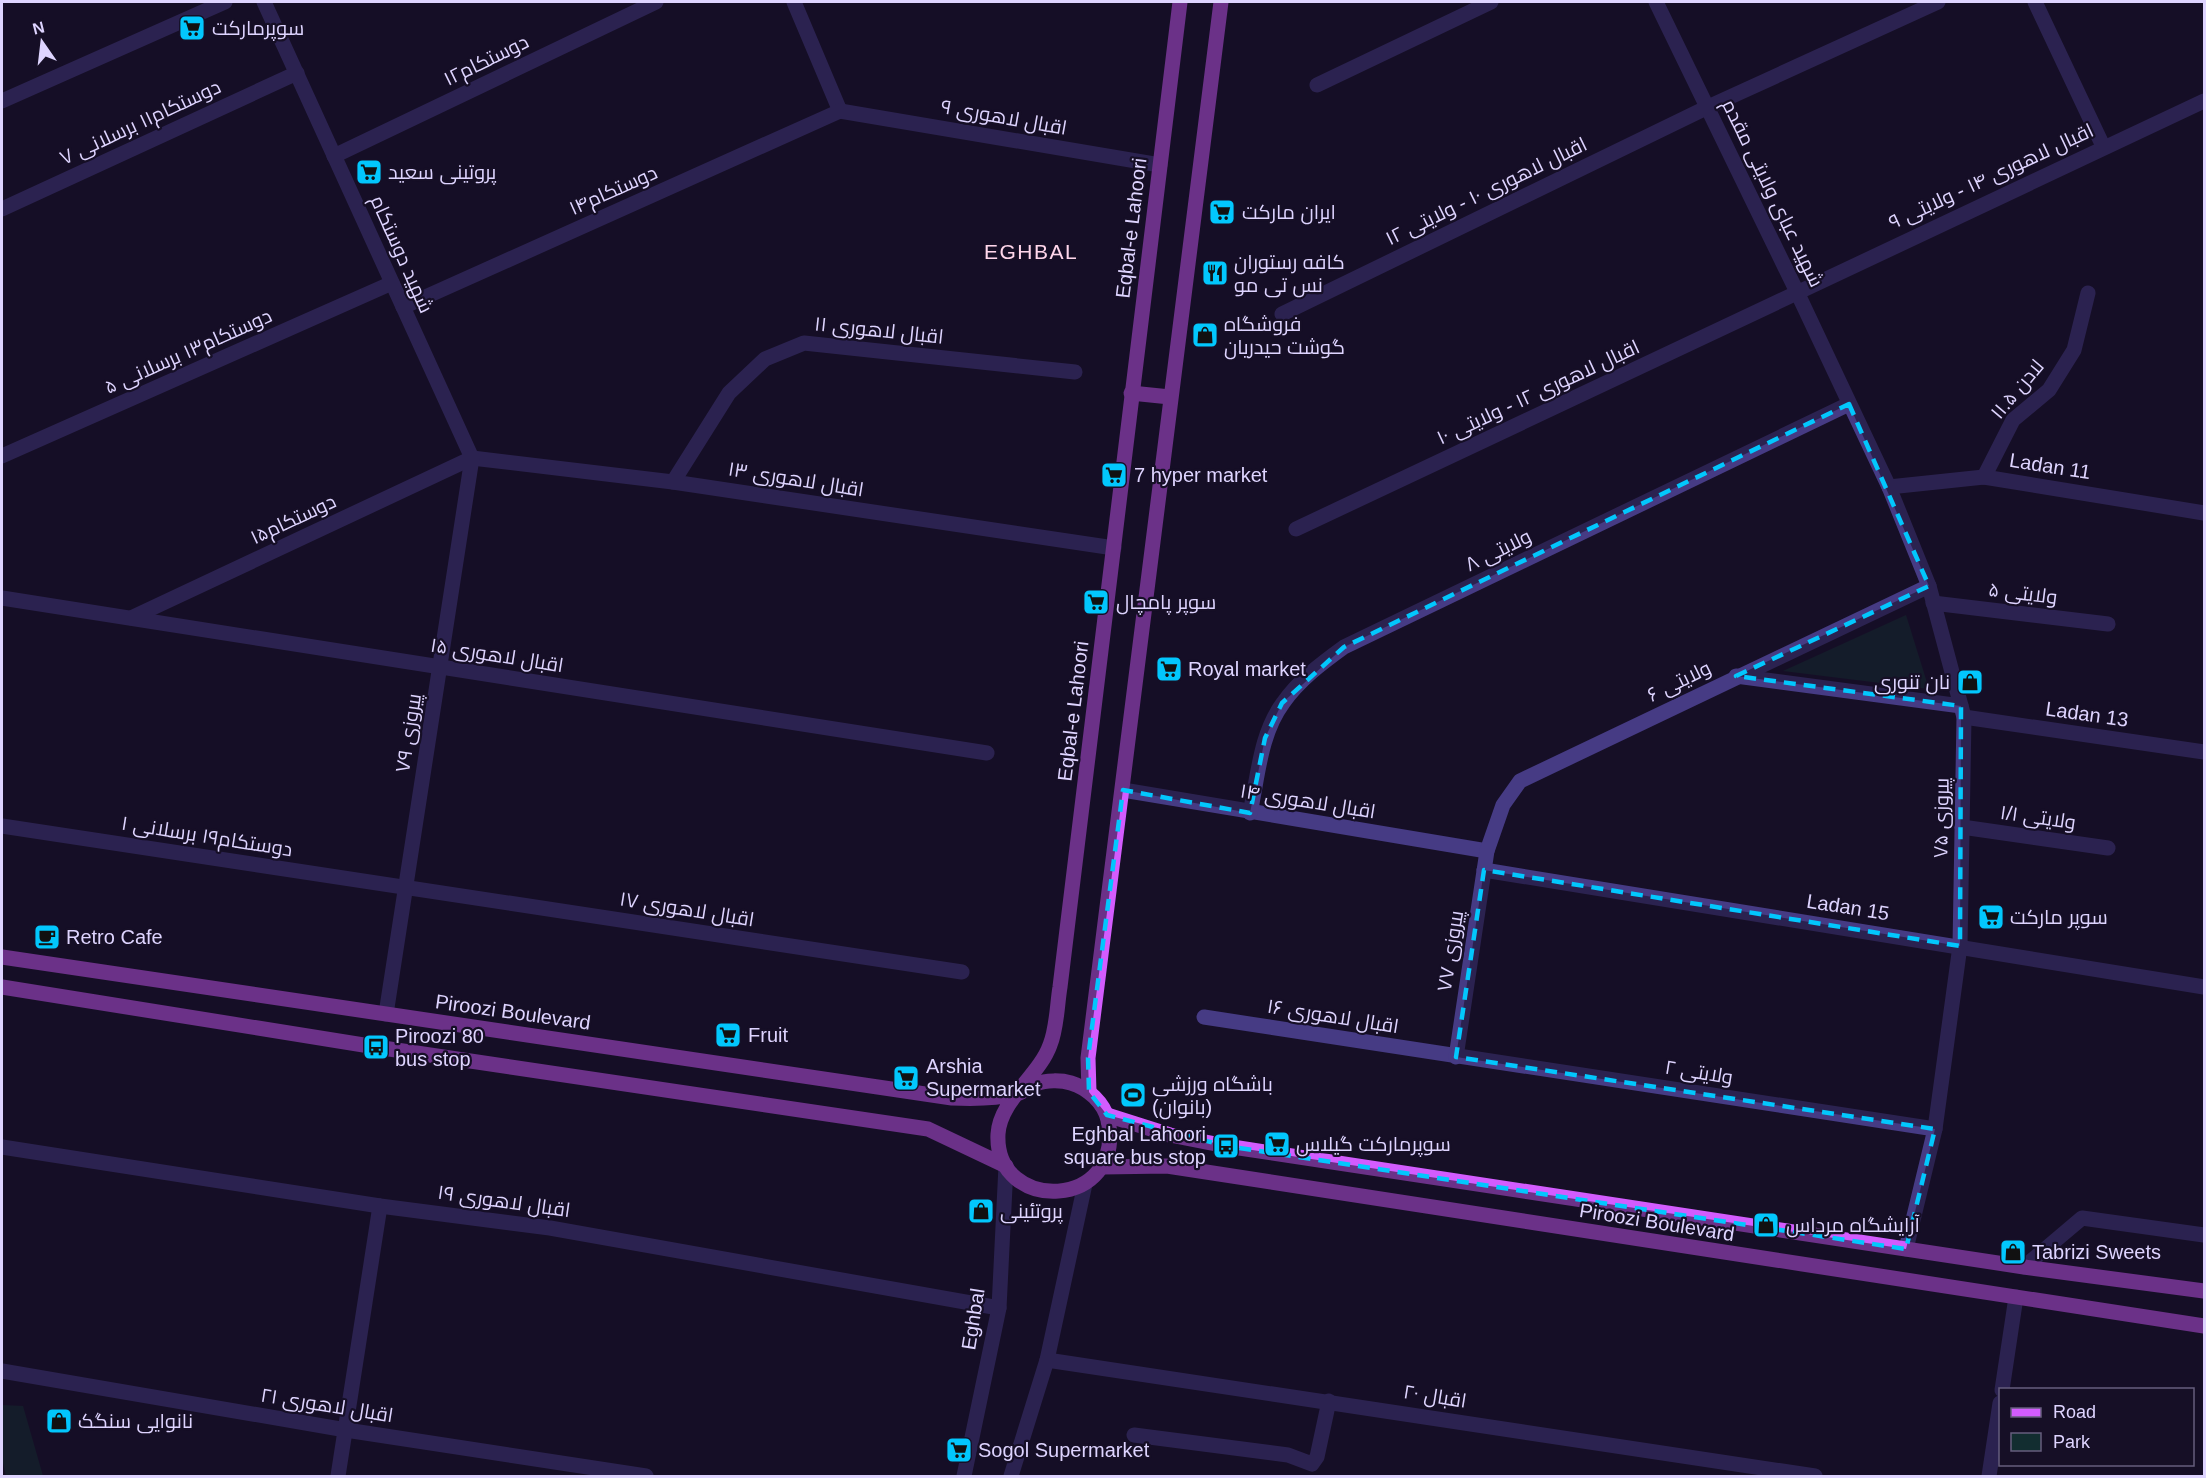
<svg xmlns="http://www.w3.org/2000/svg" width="2206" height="1478" font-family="Helvetica,Cairo,sans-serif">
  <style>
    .green { fill: #122d30 }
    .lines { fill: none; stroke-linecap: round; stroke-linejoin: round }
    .minor { stroke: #463b84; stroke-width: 15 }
    .major { stroke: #d35cfe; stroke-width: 15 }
    .marked { fill: none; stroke: #02c7fd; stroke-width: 4.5; stroke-dasharray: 12 8; stroke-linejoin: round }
    .labels { text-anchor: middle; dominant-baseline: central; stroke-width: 4.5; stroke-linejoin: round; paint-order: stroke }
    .poi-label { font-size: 20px; fill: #ded4ff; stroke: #160f26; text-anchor: start }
    .street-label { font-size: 20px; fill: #ded4ff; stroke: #160f26 }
    .neighbourhood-label { font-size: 21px; letter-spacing: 1.5px; fill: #ffd6eb; stroke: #160f26 }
  </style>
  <rect width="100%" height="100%" fill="#160f26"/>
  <!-- green -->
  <g class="green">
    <path d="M1906,615L1929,689L1783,671Z"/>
    <path d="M2,1405L23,1406L43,1476H6L2,1459Z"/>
  </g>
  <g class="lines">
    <!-- minor -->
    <g class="minor">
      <path d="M264,2L472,458"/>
      <path d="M794,2L840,111"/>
      <path d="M1656,2L1797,292L1889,487L1929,586L1964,717L1960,946L1935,1129L1906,1249"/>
      <path d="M2035,2L2103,146"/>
      <path d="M1317,85L1491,2"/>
      <path d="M2,101L225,2"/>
      <path d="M840,111L1160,165"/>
      <path d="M334,156L656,2"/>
      <path d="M2,209L297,73"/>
      <path d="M403,307L840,111"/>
      <path d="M1282,314L1708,107L1938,2"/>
      <path d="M2,456L392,283"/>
      <path d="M472,458L673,482L1114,548"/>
      <path d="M1984,477L2013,420L2049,390L2074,350L2088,293"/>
      <path d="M673,482L729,393L765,359L804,343L1075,372"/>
      <path d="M1889,487L1984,477L2204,513"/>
      <path d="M1296,529L2204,101"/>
      <path d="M2,598L987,753"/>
      <path d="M1933,603L2108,624"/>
      <path d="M131,618L472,458"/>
      <path d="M1736,676L1961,706"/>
      <path d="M1964,717L2204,752"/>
      <path d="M1123,790L1487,851"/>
      <path d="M1250,813C1258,777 1260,734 1283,703C1299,680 1322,663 1344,647L1849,404"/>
      <path d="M2,826L962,972"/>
      <path d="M1962,827L2108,848"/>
      <path d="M1484,870L2204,987"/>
      <path d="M386,1014L472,458"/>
      <path d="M1204,1017L1935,1129"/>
      <path d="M1456,1057L1487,851L1503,805L1520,781L1929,586"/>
      <path d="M2,1147L380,1206L550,1228L999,1308"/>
      <path d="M2024,1267L2082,1218L2204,1235"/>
      <path d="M1047,1360L1815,1476"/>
      <path d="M2,1371L346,1430L646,1476"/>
      <path d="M2002,1390L2016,1297"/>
      <path d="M1134,1435L1288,1455L1312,1464L1317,1457L1329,1401"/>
      <path d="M338,1476L380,1206"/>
      <path d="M964,1476L999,1308L1006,1166"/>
      <path d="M1011,1476L1047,1360L1085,1184"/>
      <path d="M1989,1476L2000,1403"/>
    </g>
    <!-- major -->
    <g class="major">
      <path d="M1131,393L1170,397"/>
      <path d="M2,957L952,1098C973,1099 995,1099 1016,1094C1023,1093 1029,1087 1036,1084C1046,1080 1061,1080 1071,1083C1088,1088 1104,1103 1108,1120C1126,1211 994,1214 998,1134C1000,1100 1039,1076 1050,1045C1057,1028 1057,1005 1060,987L1180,2"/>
      <path d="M2,987L376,1047L928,1129L1006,1166"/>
      <path d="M1089,1092L1088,1058L1221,2"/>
      <path d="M1107,1115L1170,1135L1226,1146L2024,1267L2204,1291"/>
      <path d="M1102,1167L1167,1166L2204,1326"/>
    </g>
  </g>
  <!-- marked area -->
  <path d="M0 0H2206V1478H0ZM1849,404L1929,586L1736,676L1961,706L1960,946L1484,870L1456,1057L1935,1129L1906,1249L1226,1146L1107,1115L1089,1092L1088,1058L1123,790L1250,813L1265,738L1282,703L1344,647Z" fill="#160f26" fill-opacity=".55" fill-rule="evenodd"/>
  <path class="marked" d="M1849,404L1929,586L1736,676L1961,706L1960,946L1484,870L1456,1057L1935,1129L1906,1249L1226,1146L1107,1115L1089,1092L1088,1058L1123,790L1250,813L1265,738L1282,703L1344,647Z"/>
  <!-- icons -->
  <defs>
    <symbol id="supermarket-square" viewBox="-11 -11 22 22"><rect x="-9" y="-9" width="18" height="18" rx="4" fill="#02c7fd" stroke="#160f26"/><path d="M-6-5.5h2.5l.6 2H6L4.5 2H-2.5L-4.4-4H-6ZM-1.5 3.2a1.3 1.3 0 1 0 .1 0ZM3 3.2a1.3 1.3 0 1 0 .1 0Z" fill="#111"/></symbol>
    <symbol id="restaurant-square" viewBox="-11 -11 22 22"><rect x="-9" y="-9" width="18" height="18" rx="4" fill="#02c7fd" stroke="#160f26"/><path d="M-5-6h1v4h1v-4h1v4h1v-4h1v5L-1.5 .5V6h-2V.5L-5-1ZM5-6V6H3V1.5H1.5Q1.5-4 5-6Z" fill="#111"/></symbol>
    <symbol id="shop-square" viewBox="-11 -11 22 22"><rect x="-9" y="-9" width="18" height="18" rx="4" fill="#02c7fd" stroke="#160f26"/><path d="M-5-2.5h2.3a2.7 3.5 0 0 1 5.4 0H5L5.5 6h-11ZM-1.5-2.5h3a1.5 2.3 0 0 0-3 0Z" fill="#111"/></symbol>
    <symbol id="cafe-square" viewBox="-11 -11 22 22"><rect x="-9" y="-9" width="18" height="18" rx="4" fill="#02c7fd" stroke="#160f26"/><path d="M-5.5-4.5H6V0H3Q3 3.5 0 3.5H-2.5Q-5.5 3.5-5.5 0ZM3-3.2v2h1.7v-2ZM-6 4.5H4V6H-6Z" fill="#111"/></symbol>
    <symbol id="bus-square" viewBox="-11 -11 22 22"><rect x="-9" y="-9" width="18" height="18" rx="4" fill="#02c7fd" stroke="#160f26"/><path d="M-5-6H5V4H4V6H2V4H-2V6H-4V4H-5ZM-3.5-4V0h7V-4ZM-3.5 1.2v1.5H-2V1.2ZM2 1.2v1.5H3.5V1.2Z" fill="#111"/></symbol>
    <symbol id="stadium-square" viewBox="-11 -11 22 22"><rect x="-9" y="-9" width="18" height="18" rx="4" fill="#02c7fd" stroke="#160f26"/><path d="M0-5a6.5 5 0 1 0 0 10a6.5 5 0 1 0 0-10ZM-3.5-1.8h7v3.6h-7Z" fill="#111"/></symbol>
  </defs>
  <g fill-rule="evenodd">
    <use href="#supermarket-square" x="177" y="13" width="30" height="30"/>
    <use href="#supermarket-square" x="354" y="157" width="30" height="30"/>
    <use href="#supermarket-square" x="1207" y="197" width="30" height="30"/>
    <use href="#restaurant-square" x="1200" y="258" width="30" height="30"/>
    <use href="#shop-square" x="1190" y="320" width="30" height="30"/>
    <use href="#supermarket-square" x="1099" y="460" width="30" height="30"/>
    <use href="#supermarket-square" x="1081" y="587" width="30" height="30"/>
    <use href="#supermarket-square" x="1154" y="654" width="30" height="30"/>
    <use href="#shop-square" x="1955" y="667" width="30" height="30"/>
    <use href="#supermarket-square" x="1976" y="902" width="30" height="30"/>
    <use href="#cafe-square" x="32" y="922" width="30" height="30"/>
    <use href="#supermarket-square" x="713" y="1020" width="30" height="30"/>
    <use href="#bus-square" x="361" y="1032" width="30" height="30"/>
    <use href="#supermarket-square" x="891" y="1063" width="30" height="30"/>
    <use href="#stadium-square" x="1118" y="1080" width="30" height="30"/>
    <use href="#supermarket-square" x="1262" y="1129" width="30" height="30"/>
    <use href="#bus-square" x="1211" y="1131" width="30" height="30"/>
    <use href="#shop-square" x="966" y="1196" width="30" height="30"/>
    <use href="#shop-square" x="1751" y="1210" width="30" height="30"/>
    <use href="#shop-square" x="1998" y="1237" width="30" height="30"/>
    <use href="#shop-square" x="44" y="1406" width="30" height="30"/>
    <use href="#supermarket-square" x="944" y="1435" width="30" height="30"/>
  </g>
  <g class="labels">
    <!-- poi labels -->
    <g class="poi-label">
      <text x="212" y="28">سوپرمارکت</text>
      <text x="388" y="172">پروتینی سعید</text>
      <text x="1242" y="212">ایران مارکت</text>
      <text x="1234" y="262">كافه رستوران<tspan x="1234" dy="23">نس تى مو</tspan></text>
      <text x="1224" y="324">فروشگاه<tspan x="1224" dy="23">گوشت حیدریان</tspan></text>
      <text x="1134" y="475">7 hyper market</text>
      <text x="1116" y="602">سوپر‌ پامچال</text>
      <text x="1188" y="669">Royal market</text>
      <text x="1950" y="682" text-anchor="end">نان تنوری</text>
      <text x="2010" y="917">سوپر مارکت</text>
      <text x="66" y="937">Retro Cafe</text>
      <text x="748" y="1035">Fruit</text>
      <text x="395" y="1036">Piroozi 80<tspan x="395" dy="23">bus stop</tspan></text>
      <text x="926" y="1066">Arshia<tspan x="926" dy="23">Supermarket</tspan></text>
      <text x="1152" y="1084">باشگاه ورزشی<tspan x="1152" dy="23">(بانوان)</tspan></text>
      <text x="1206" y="1134" text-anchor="end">Eghbal Lahoori<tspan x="1206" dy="23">square bus stop</tspan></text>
      <text x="1296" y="1144">سوپرمارکت گیلاس</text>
      <text x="1000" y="1211">پروتئینی</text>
      <text x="1786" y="1225">آرایشگاه مرداس</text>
      <text x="2032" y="1252">Tabrizi Sweets</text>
      <text x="78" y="1421">نانوایی سنگک</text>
      <text x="978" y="1450">Sogol Supermarket</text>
    </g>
    <!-- street labels -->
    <g class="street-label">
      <text transform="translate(486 60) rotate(-26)">دوستکام۱۲</text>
      <text transform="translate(1004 117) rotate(10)">اقبال لاهوری ۹</text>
      <text transform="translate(140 122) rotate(-25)">دوستکام۱۱ برسلانی ۷</text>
      <text transform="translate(1991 176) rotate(-25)">اقبال لاهوری ۱۴ - ولایتی ۹</text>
      <text transform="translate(613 190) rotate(-24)">دوستکام۱۴</text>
      <text transform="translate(1486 191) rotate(-26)">اقبال لاهوری ۱۰ - ولایتی ۱۲</text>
      <text transform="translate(1773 193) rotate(64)">شهید عبای ولایتی مقدم</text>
      <text transform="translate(1131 228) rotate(-83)">Eqbal-e Lahoori</text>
      <text transform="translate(402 254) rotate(66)">شهید دوستکام</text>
      <text transform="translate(879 330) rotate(6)">اقبال لاهوری ۱۱</text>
      <text transform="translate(188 351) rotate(-24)">دوستکام۱۳ برسلانی ۵</text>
      <text transform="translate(2017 389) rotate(-50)">لادن ۱۱.۵</text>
      <text transform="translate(1538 392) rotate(-25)">اقبال لاهوری ۱۲ - ولایتی ۱۰</text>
      <text transform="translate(2050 466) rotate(9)">Ladan 11</text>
      <text transform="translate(796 479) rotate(9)">اقبال لاهوری ۱۳</text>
      <text transform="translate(293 519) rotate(-25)">دوستکام۱۵</text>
      <text transform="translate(1498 550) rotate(-26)">ولایتی ۸</text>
      <text transform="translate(2023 593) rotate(7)">ولایتی ۵</text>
      <text transform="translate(497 655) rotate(9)">اقبال لاهوری ۱۵</text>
      <text transform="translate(1679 681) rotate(-26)">ولایتی ۶</text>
      <text transform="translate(1073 711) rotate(-83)">Eqbal-e Lahoori</text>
      <text transform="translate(2087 714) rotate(8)">Ladan 13</text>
      <text transform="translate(408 733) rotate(-81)">پیروزی ۷۹</text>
      <text transform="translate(1308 801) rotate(9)">اقبال لاهوری ۱۴</text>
      <text transform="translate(2038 817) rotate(8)">ولایتی ۱/۱</text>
      <text transform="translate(1941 818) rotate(-89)">پیروزی ۷۵</text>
      <text transform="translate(207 836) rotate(9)">دوستکام۱۹ برسلانی ۱</text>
      <text transform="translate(1848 907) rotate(9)">Ladan 15</text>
      <text transform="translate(687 909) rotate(9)">اقبال لاهوری ۱۷</text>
      <text transform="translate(1450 951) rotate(-81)">پیروزی ۷۷</text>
      <text transform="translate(513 1012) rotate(8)">Piroozi Boulevard</text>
      <text transform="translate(1333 1016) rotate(9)">اقبال لاهوری ۱۶</text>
      <text transform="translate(1699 1072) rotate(9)">ولایتی ۲</text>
      <text transform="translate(504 1201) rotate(8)">اقبال لاهوری ۱۹</text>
      <text transform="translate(1657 1222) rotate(9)">Piroozi Boulevard</text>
      <text transform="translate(973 1319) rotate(-81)">Eghbal</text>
      <text transform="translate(1435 1396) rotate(9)">اقبال ۲۰</text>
      <text transform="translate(327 1405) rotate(9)">اقبال لاهوری ۲۱</text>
    </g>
    <!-- neighbourhood labels -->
    <g class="neighbourhood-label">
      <text x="1031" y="251">EGHBAL</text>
    </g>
  </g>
  <!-- border -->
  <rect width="2206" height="1478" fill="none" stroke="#ded4ff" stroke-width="6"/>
  <!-- legend -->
  <rect x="1999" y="1388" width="195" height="78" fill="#160f26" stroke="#665e7d" stroke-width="1.5"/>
  <rect x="2011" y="1408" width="30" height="9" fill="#d35cfe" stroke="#665e7d" stroke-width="1.5"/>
  <text x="2053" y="1418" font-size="18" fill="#ded4ff">Road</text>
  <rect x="2011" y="1433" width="30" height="18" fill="#122d30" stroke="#665e7d" stroke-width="1.5"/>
  <text x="2053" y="1448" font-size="18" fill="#ded4ff">Park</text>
  <!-- north arrow -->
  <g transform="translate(42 42) rotate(346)" stroke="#160f26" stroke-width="4.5" paint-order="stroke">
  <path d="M0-4.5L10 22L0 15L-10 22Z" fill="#ded4ff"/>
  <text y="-9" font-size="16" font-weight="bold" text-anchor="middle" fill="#ded4ff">N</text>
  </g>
</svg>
